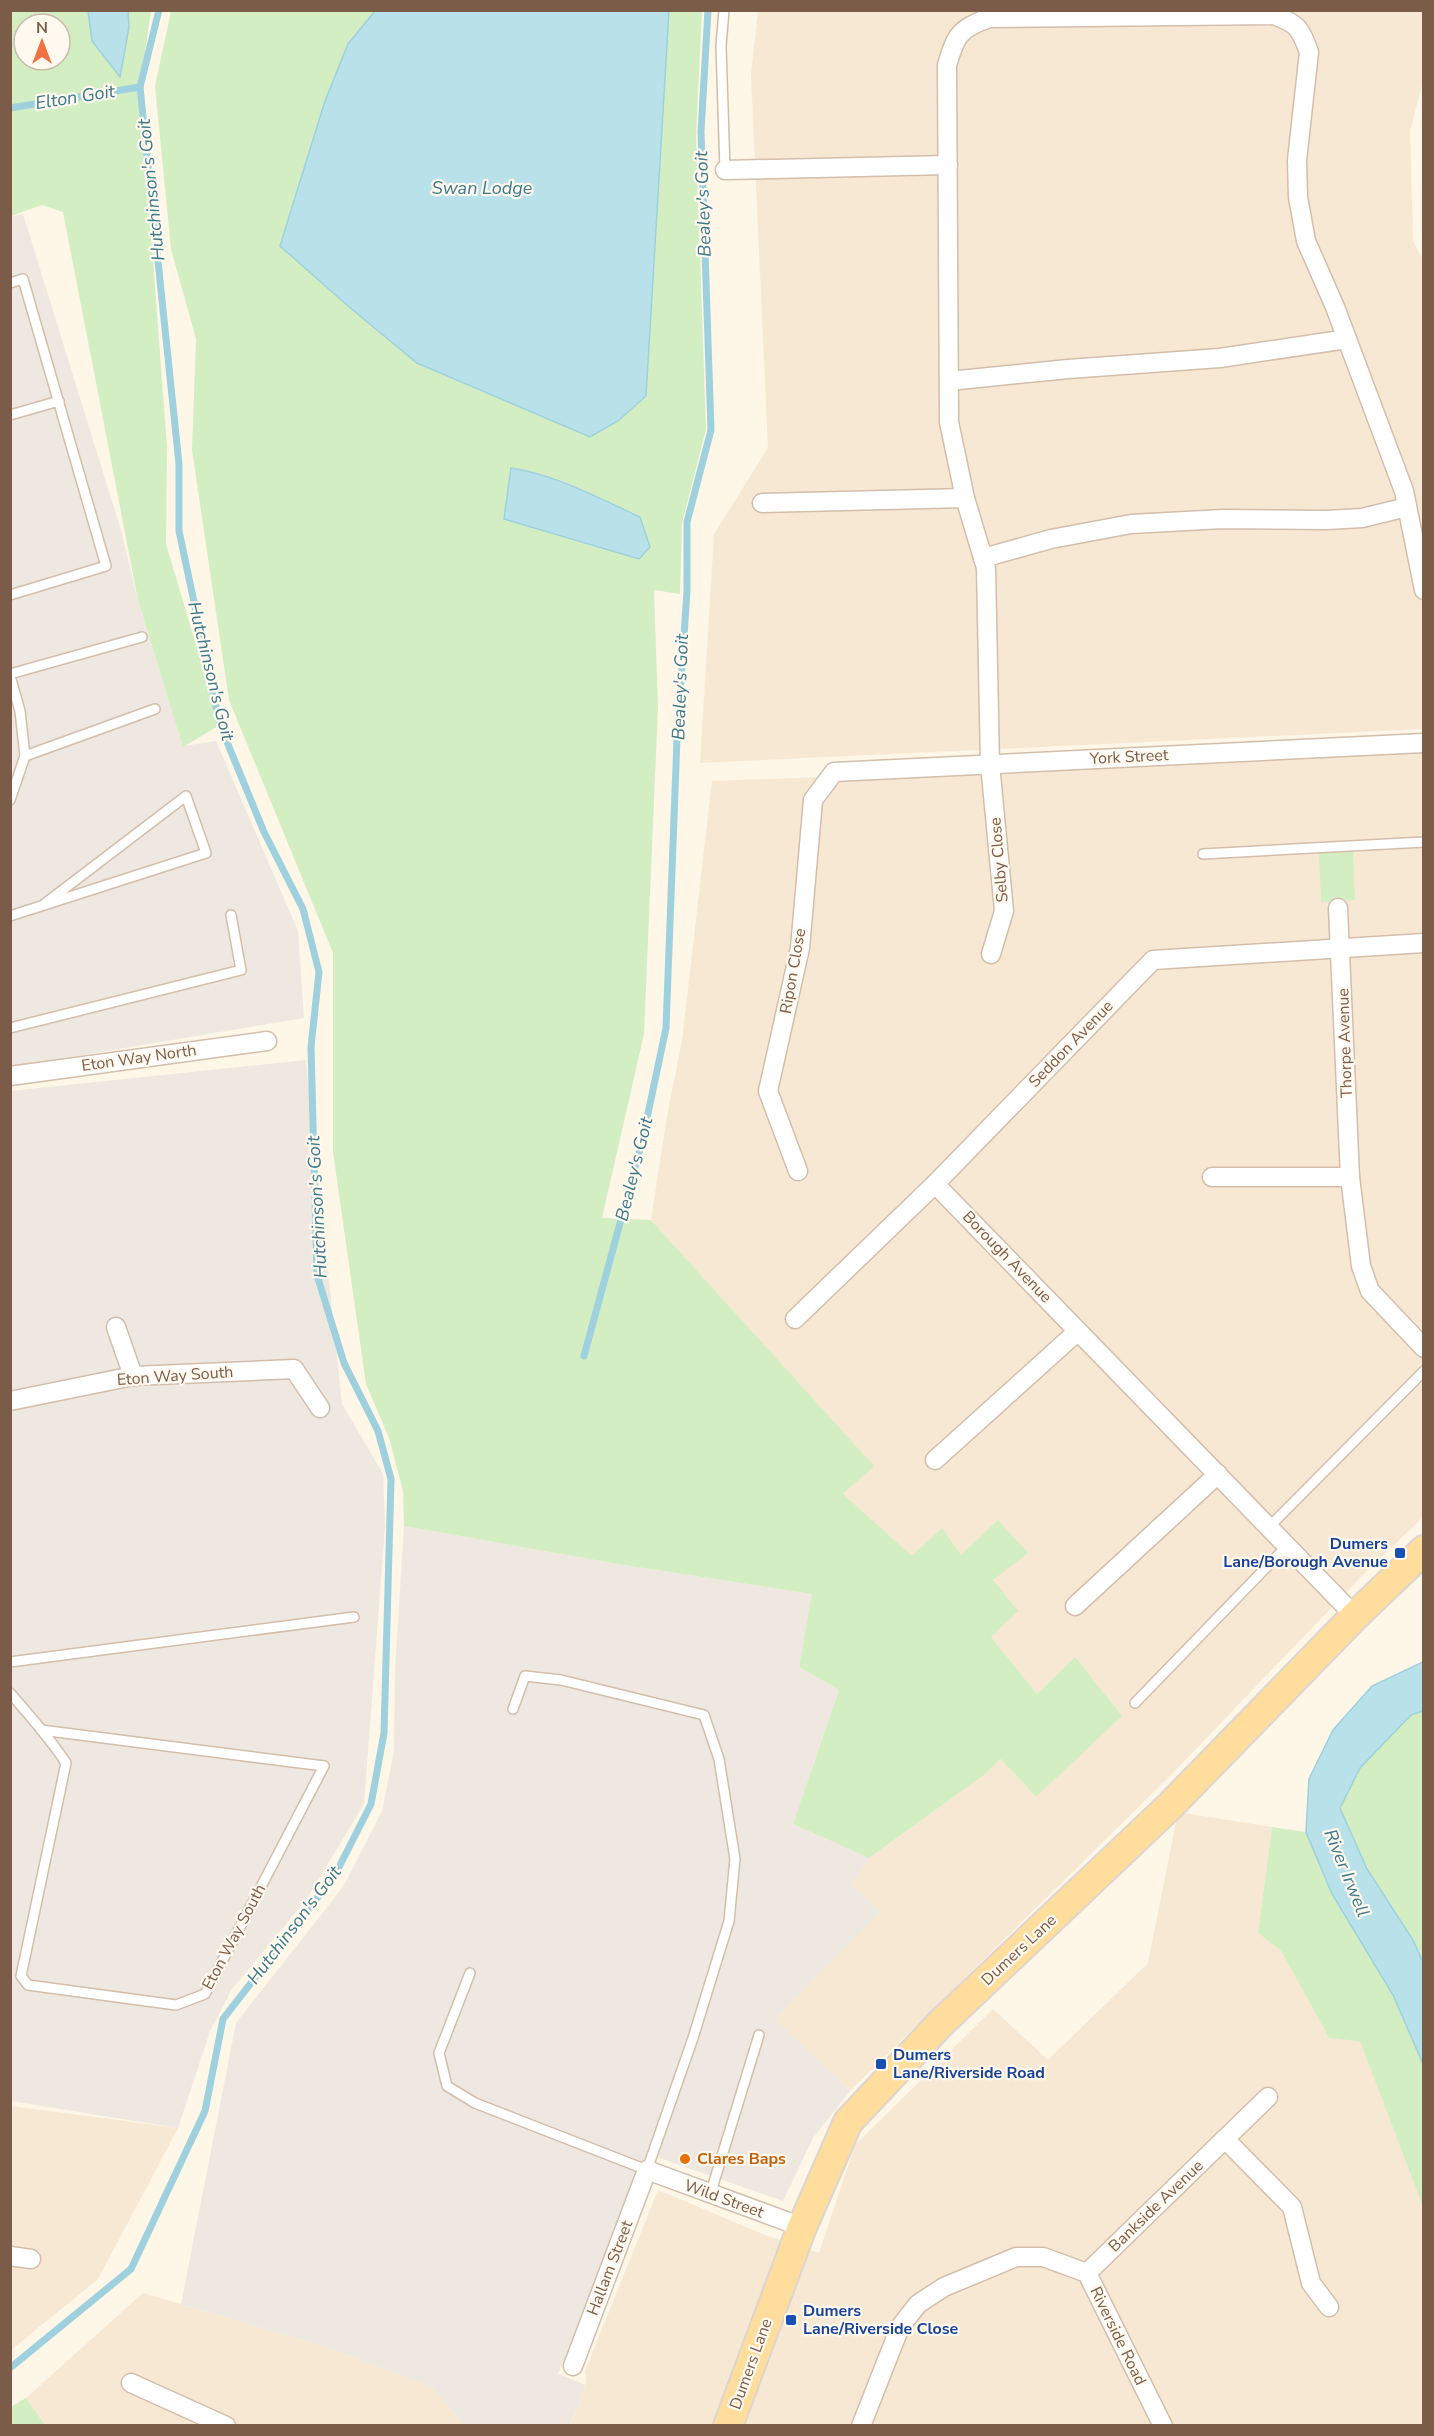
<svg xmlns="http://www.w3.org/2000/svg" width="1434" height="2436" font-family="'Nunito Sans',sans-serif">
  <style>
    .residential { fill: #f7e8d4 }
    .industrial { fill: #eee8e0 }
    .green { fill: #d3eec3; fill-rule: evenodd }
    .water { fill: #b9e1ea; stroke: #9ed1dd; stroke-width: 1.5 }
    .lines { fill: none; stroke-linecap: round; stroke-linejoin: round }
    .stream { stroke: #9ed1dd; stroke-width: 7 }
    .lane-casing { stroke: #d2beab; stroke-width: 12 }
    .street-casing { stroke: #d2beab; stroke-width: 21 }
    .primary-casing { stroke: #ddd5cf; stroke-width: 32 }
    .lane { stroke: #fff; stroke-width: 9 }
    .street { stroke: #fff; stroke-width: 18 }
    .primary { stroke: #ffde9d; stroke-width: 28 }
    .transit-dot { fill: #1a4fb4; stroke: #fff9ef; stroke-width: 2 }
    .food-dot { fill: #e8710a; stroke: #fff9ef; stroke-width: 2 }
    .labels { text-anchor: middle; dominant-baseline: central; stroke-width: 4.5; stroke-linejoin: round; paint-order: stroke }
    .street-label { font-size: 16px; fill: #7b5c48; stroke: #fff9ef }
    .transit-label { font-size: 16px; font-weight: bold; fill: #164399; stroke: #fff9ef; text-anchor: start }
    .food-label { font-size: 16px; font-weight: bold; fill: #c56008; stroke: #fff9ef; text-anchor: start }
    .water-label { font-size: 18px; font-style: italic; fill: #3c7989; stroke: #fff9ef }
  </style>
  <rect width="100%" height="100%" fill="#fef6e7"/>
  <!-- residential -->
  <g class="residential">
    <path d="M758,11H1423V81L1410,131L1413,241L1424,261L1423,729L700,763L714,534L768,448L751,75Z"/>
    <path d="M1423,752V1517L1362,1576L1170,1776L850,2091L775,2019L879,1912L852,1885L869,1858L984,1775L1001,1759L1036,1797L1074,1658L1037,1694L991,1637L998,1521L961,1555L912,1556L842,1494L873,1466L651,1220L667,1116L682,1041L712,781L1115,766Z"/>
    <path d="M1178,1812L1272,1827L1258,1933L1281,1951L1329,2038L1360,2040L1423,2207V2425L570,2426L586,2385L585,2371L658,2190L765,2235L819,2253L855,2145L993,2009L1048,2060L1148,1963Z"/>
    <path d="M11,2106L178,2128L98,2279L11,2350Z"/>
    <path d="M143,2293L326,2347L432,2387L464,2425H45L26,2398Z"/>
  </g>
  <!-- industrial -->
  <g class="industrial">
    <path d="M23,214L120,527L138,600L183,746L216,741L298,931L304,1018L11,1067L10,217Z"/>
    <path d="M306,1060L342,1404L383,1474L385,1526L364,1804L306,1900L232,1989L210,2031L178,2128L11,2101L10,1091Z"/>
    <path d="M404,1526L618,1564L813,1594L799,1667L839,1690L793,1824L869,1858L852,1885L880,1912L775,2019L850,2091L813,2138L783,2201L648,2154L558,2374L586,2385L570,2425H464L432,2387L326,2347L181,2304L236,2023L343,1887L382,1811L394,1751L395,1670Z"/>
  </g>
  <!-- green -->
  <g class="green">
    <path d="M10,11H151L140,87L167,447L166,544L220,725L183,747L138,600L63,212L42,205L11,216ZM24,24H60V60H24Z"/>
    <path d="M171,11H375L348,44L280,246L348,306L417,363L646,396L669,11H702L696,136L706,429L682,523L680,594L654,590L658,707L644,1034L602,1218L651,1220L874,1466L843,1494L912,1556L942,1528L961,1555L998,1520L1028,1553L993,1580L1018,1611L991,1637L1037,1694L1075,1657L1122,1716L1036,1797L1001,1759L984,1775L869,1858L793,1824L839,1690L799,1667L812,1594L618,1564L404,1526L403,1491L389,1438L366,1384L333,1152V953L229,700L192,450L196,339L171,249L155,86ZM511,469C555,472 599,499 640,517Z"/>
    <path d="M1353,851L1355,900L1321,902L1319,852Z"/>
    <path d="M1423,1711V1961L1413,1940L1367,1869L1340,1808L1360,1768L1411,1715Z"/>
    <path d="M1272,1827L1306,1832L1332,1894L1393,1995L1423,2064V2207L1360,2041L1329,2038L1281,1951L1258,1933Z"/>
    <path d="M26,2398L45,2425H11V2407Z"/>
  </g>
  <!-- water -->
  <g class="water">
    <path d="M88,11H128L129,27L120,77L92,41Z"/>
    <path d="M375,11H669L646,396L618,421L590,437L417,363L348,306L280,246L325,101L348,44Z"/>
    <path d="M511,468C557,475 598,498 640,517L650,547L639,559L504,519Z"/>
    <path d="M1423,1662V1711L1411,1715L1360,1768L1340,1808L1367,1869L1413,1940L1423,1962V2064L1393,1995L1332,1894L1306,1832L1309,1779L1333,1730L1372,1686Z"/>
  </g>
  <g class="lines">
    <!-- stream -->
    <g class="stream">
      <path d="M10,108L140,87"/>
      <path d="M584,1356L642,1142L666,1028L677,739L687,591V522L711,430L701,132L708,10"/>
      <path d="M10,2368L131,2269L205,2111L223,2019L335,1875L371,1804L384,1733L391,1479L378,1431L344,1363L317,1275L311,1047L319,972L303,909L264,832L220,725L179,531V464L140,87L159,10"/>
    </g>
    <defs>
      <g id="lane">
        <path d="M724,10L721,46L725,170"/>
        <path d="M10,283L23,279L106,566L10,595"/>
        <path d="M10,415L59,401"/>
        <path d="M10,674L142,637"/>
        <path d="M10,676L20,711L25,756L10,800"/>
        <path d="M25,756L155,709"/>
        <path d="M1203,854L1424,842"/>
        <path d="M10,916L206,853L186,796L43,905"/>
        <path d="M10,1028L241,970L231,915"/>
        <path d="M1269,1527L1424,1371"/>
        <path d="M10,1662L354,1617"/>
        <path d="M10,1693C30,1716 50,1738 66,1763L21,1976L28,1985L176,2005L205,1994L324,1766L41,1730"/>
        <path d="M1135,1703L1287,1546"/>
        <path d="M470,1973L439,2053L447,2086L475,2103L647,2170L693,2038L729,1921L735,1859L719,1759L704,1715L561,1680L525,1676L513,1709"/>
        <path d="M710,2195L759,2035"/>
      </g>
      <g id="street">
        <path d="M725,170L948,165"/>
        <path d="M949,381L1068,369L1220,358L1347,339"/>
        <path d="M762,503L965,498"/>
        <path d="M983,558L1051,539L1131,524L1223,519L1327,520L1362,518L1407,507"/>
        <path d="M1338,908L1350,1177L1361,1266L1370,1291L1424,1348"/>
        <path d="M991,954L1004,911L990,764L986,568L965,498L949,422L947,65C956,35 959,29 989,18L1274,15C1298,24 1300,28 1309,52L1297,160L1298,197L1306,241L1335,307L1404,491L1424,590"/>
        <path d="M10,1076L267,1041"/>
        <path d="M798,1171L768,1091L800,948L813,800L834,772L1424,743"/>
        <path d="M1212,1177H1350"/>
        <path d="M935,1184L1355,1616"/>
        <path d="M795,1319L935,1184L1153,960L1424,943"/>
        <path d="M116,1327L133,1376"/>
        <path d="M10,1401L133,1376L294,1369L320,1408"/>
        <path d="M935,1460L1078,1331"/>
        <path d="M1075,1606L1218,1474"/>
        <path d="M1225,2139L1292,2207L1311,2283L1329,2307"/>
        <path d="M10,2256L31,2259"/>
        <path d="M1087,2273L1268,2097"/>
        <path d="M573,2366L647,2170L802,2227"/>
        <path d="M131,2383L226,2426"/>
        <path d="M861,2426L900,2327L918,2304L944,2287L1016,2257H1043L1087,2273L1163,2426"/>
      </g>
      <path id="primary" d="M728,2426L802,2227L848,2122L941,2023L1171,1805L1355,1616L1424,1550"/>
    </defs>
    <!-- lane casing -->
    <use href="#lane" class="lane-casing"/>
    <!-- street casing -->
    <use href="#street" class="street-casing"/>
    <!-- primary casing -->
    <use href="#primary" class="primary-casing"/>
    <!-- lane -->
    <use href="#lane" class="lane"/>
    <!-- street -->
    <use href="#street" class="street"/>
    <!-- primary -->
    <use href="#primary" class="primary"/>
  </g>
  <!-- markers -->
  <g class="transit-dot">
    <rect x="1394" y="1547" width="12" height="12" rx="3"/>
    <rect x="875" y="2058" width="12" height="12" rx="3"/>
    <rect x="785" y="2314" width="12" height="12" rx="3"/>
  </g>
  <circle class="food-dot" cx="685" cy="2159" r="6"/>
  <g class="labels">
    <!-- street labels -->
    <g class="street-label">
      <text transform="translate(1129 757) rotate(-3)">York Street</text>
      <text transform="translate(999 860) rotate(-95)">Selby Close</text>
      <text transform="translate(793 971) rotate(-80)">Ripon Close</text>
      <text transform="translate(1345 1043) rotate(-92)">Thorpe Avenue</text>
      <text transform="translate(1071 1044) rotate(-46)">Seddon Avenue</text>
      <text transform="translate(139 1058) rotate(-8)">Eton Way North</text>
      <text transform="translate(1007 1257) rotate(46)">Borough Avenue</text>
      <text transform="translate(175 1376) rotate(-4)">Eton Way South</text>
      <text transform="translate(234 1937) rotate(-62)">Eton Way South</text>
      <text transform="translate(1019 1950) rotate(-43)">Dumers Lane</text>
      <text transform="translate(724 2199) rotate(20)">Wild Street</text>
      <text transform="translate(1156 2206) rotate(-44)">Bankside Avenue</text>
      <text transform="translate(610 2268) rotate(-69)">Hallam Street</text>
      <text transform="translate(1118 2336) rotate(64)">Riverside Road</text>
      <text transform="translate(751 2364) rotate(-70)">Dumers Lane</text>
    </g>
    <!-- transit labels -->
    <g class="transit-label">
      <text x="1388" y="1544" text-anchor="end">Dumers<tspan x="1388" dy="18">Lane/Borough Avenue</tspan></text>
      <text x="893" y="2055">Dumers<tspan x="893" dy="18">Lane/Riverside Road</tspan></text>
      <text x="803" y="2311">Dumers<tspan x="803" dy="18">Lane/Riverside Close</tspan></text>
    </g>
    <!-- food labels -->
    <g class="food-label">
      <text x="697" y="2159">Clares Baps</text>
    </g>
    <!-- water labels -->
    <g class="water-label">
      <text transform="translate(75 97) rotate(-9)">Elton Goit</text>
      <text x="482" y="188">Swan Lodge</text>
      <text transform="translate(151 190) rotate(-96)">Hutchinson's Goit</text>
      <text transform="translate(703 204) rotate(-92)">Bealey's Goit</text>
      <text transform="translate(211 671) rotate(76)">Hutchinson's Goit</text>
      <text transform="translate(680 687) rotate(-88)">Bealey's Goit</text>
      <text transform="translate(634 1169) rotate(-76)">Bealey's Goit</text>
      <text transform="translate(317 1207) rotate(-93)">Hutchinson's Goit</text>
      <text transform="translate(1347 1873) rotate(68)">River Irwell</text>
      <text transform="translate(294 1925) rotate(-53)">Hutchinson's Goit</text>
    </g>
  </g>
  <!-- border -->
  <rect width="1434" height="2436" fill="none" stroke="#7b5c48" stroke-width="24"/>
  <!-- north arrow -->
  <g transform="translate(42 42)"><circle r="28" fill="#fff9ef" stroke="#cabaac" stroke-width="1.5"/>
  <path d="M0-4.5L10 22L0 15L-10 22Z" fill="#f37041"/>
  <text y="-9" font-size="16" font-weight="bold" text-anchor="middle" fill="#7b5c48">N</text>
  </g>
</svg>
